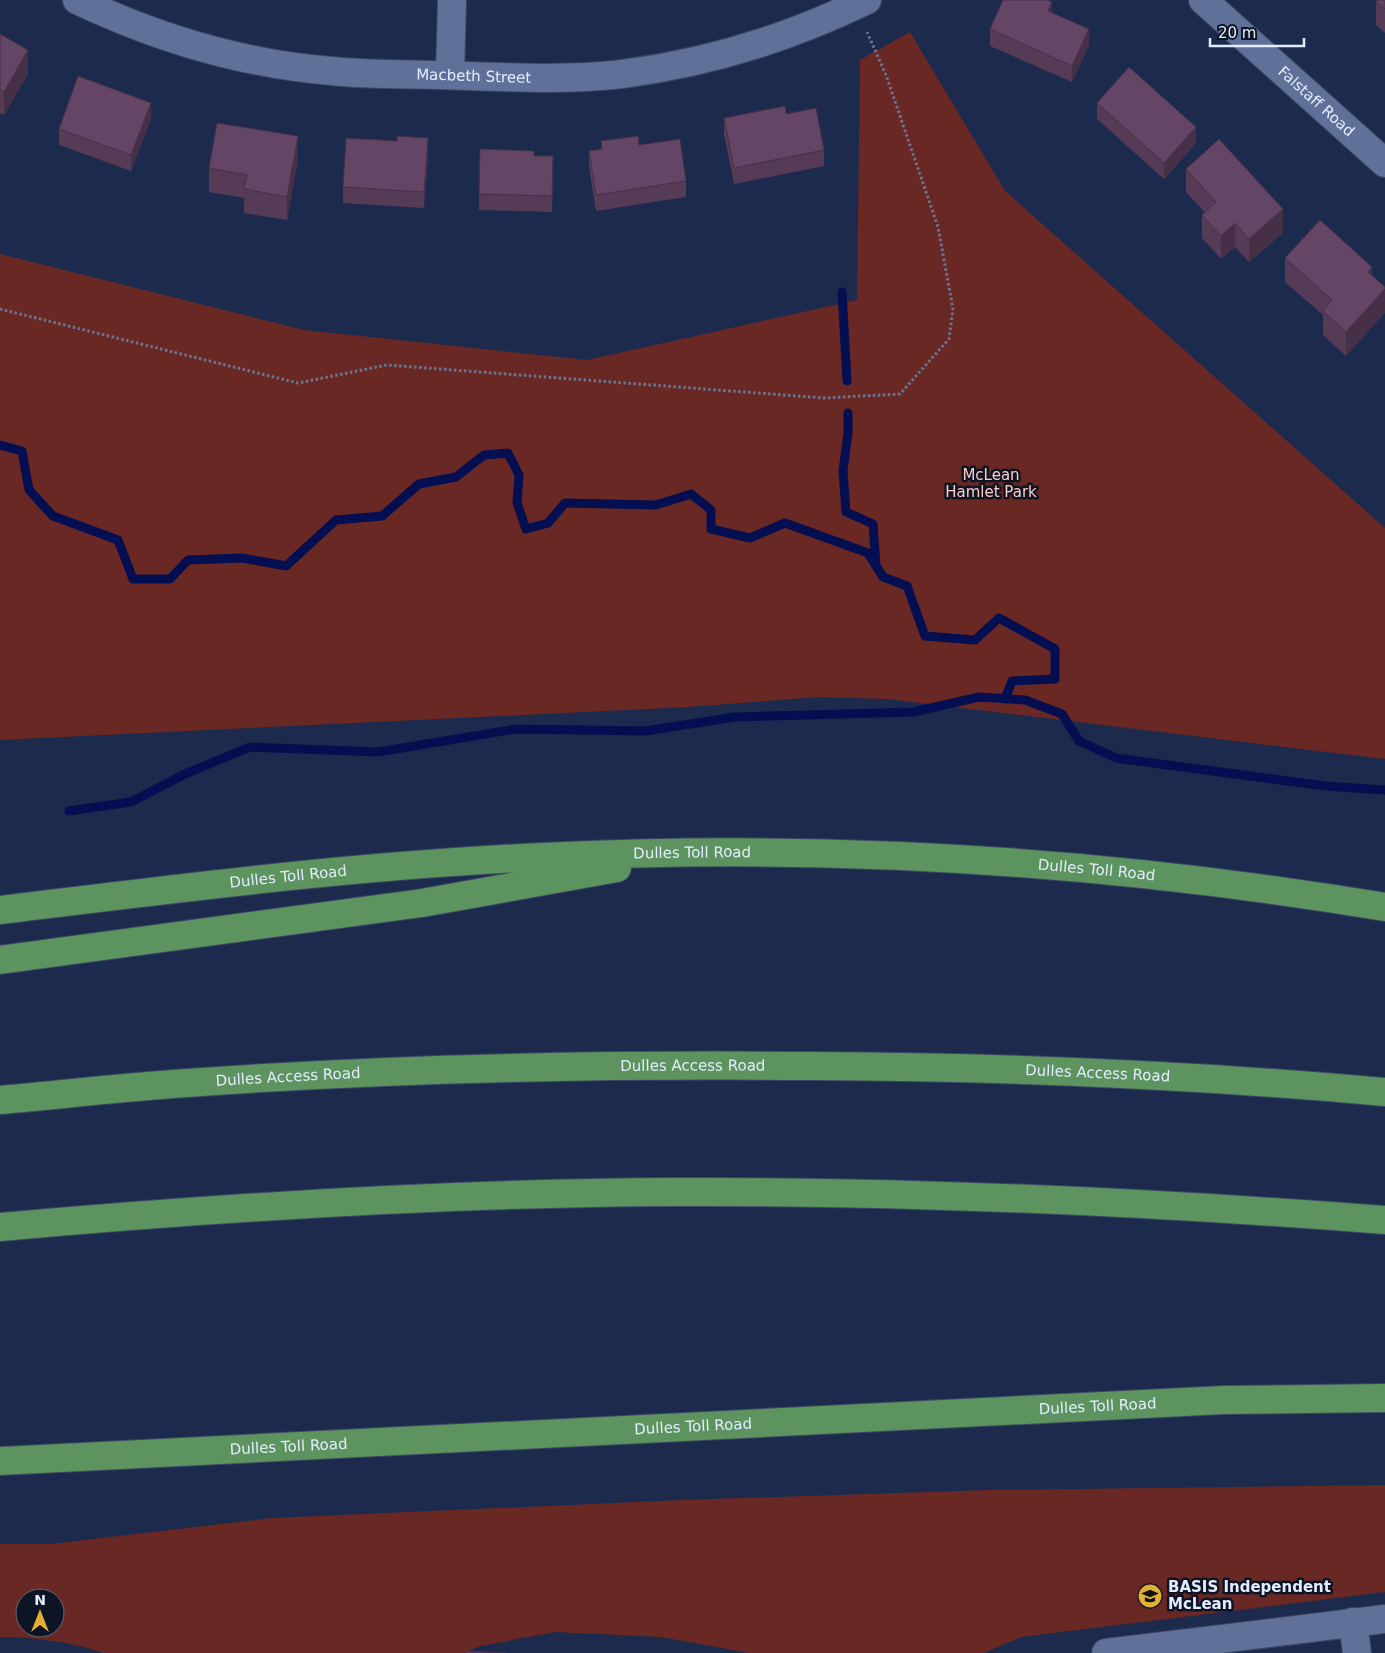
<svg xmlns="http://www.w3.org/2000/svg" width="1385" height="1653" font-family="'DejaVu Sans',sans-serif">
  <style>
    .green { fill: #6a2825; fill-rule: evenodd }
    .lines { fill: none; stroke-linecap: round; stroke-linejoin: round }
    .stream { stroke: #030f50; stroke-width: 9 }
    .minor-casing { stroke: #3b4662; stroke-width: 30 }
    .highway-casing { stroke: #3b4662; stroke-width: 30 }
    .path { stroke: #697692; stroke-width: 3; stroke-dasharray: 2.5 2.5; stroke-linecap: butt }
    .minor { stroke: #5f7198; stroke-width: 28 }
    .highway { stroke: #5c935e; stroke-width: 28 }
    .wall { fill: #563b57 }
    .shaded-wall { fill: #463047 }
    .building { fill: #644565; stroke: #463047 }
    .labels { text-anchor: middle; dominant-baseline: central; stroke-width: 5; stroke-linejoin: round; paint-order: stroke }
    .street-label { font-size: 15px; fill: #e3ecfe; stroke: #0d1423 }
    .park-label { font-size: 15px; fill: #ffcbc6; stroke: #0d1423 }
    .poi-label { font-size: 15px; font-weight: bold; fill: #e3ecfe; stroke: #0d1423; text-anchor: start }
  </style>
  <rect width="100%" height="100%" fill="#1c2b4d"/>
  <!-- green -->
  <g class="green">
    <path d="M910,32L1005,191L1385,528V759L887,699L819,697L688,707L0,740V254L304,330L587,360L857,300L860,60Z"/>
    <path d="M1385,1485V1592L1021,1637L984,1653H749L661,1637L555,1632L480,1646L464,1653H104C70,1642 36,1637 0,1637V1544H51L272,1518L682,1500L988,1490ZM25,1598H55V1628H25Z"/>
  </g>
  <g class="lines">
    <!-- stream -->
    <g class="stream">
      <path d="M842,292L847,381"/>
      <path d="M848,413V433L843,471L846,512L873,524L876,565"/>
      <path d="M0,445L22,451L29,490L53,516L118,540L133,579H170L188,560L242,558L286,566L336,520L382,516L419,484L456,477L484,455L508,453L519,475L517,503L526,529L548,523L565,503L656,505L691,494L711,510V529L750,538L785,523L868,553L883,577L907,586L925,636L975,640L999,618L1055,649V679L1012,681L1005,699"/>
      <path d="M69,811L131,802L185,774L250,747L378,752L516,729L645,731L735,717L914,712L979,697L1025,700L1062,714L1079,741L1116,758L1325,786L1385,790"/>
    </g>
    <defs>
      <g id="minor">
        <path id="s1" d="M77,0C157,38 243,64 332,71C368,75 405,74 442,75C502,77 562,81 622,74C708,63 789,38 867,0"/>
        <path id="s2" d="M1203,0L1385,163"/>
        <path d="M450,75L452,0"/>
        <path d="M1353,1622L1357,1653"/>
        <path d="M1106,1653L1385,1619"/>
      </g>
      <g id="highway">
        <path id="s3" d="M0,910C180,888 361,865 542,857C823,843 1108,861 1385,907"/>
        <path d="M0,960L422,903L617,868"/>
        <path id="s4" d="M0,1100C58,1095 116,1088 173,1084C387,1068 601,1064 814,1066C1005,1067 1195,1075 1385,1092"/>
        <path d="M0,1227C224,1207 450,1193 675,1192C912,1191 1149,1202 1385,1220"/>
        <path id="s5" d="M0,1461L1224,1400L1385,1398"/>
      </g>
    </defs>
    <!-- minor casing -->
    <use href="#minor" class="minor-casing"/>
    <!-- highway casing -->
    <use href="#highway" class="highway-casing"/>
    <!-- path -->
    <path class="path" d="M0,309L298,383L387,365L824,398L900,394L949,339L953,309L938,227L886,75L867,32"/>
    <!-- minor -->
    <use href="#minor" class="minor"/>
    <!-- highway -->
    <use href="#highway" class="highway"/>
  </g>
  <!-- wall -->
  <g class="wall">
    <path d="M1385,0V33L1376,25V2Z"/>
    <path d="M1052,13L1089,45L1072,82L990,46V29Z"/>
    <path d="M0,34L28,74L4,115L0,113Z"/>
    <path d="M1097,103L1196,143L1164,179L1097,119Z"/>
    <path d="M786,114L824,150V166L734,184L724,134V118Z"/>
    <path d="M151,119L131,171L59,145V129Z"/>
    <path d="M601,141L639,145L686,181V197L596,211L589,167V151L601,149Z"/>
    <path d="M428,154L424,208L343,203V187Z"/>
    <path d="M534,156L553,172L552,212L479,210V194Z"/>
    <path d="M298,160L287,220L244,213V198L209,192V168Z"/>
    <path d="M1186,169L1283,233L1249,262L1235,247L1221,259L1202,238V215L1205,213L1186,192Z"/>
    <path d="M1285,258L1372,267L1346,356L1323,335V315L1285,282Z"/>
  </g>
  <!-- shaded-wall -->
  <g class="shaded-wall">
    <path d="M1052,2V18L1048,11Z"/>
    <path d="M1089,29V45L1072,82V66Z"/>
    <path d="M28,50V74L4,115V92Z"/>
    <path d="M151,103V119L131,171V155Z"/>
    <path d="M1196,127V143L1164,179V163Z"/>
    <path d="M298,136V160L287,220V197Z"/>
    <path d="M428,138V154L424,208V192Z"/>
    <path d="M1283,209V233L1249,262V239Z"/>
    <path d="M1235,223V247L1221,259V236Z"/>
    <path d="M1372,267V291L1368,272Z"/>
    <path d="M1385,289V313L1346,356V332Z"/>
  </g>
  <!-- building -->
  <g class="building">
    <path d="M1003,0H1047L1052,2L1048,11L1089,29L1072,66L990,29Z"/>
    <path d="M1378,0H1385V9L1376,2Z"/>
    <path d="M0,34L28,50L4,92L0,89Z"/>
    <path d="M1129,67L1196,127L1164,163L1097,103Z"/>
    <path d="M78,76L151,103L131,155L59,129Z"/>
    <path d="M785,106L786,114L816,108L824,150L734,168L724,118Z"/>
    <path d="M217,123L298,136L287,197L244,189L247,175L209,168Z"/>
    <path d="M397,136L428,138L424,192L343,187L346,138L397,141Z"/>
    <path d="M638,136L639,145L680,139L686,181L596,195L589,151L602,149L601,141Z"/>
    <path d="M1219,139L1283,209L1249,239L1235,223L1221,236L1202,215L1216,202L1186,169Z"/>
    <path d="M480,149L534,151V156H553L552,196L479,194Z"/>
    <path d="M1320,220L1372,267L1368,272L1385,287V289L1346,332L1323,311L1332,300L1285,258Z"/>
    <path d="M467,1651L506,1653H465Z"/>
  </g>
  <!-- icons -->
  <defs>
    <symbol id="school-disc" viewBox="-11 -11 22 22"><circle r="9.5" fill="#e1af34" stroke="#0d1423"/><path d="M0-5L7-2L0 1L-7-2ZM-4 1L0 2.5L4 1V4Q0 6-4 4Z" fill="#111"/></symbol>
  </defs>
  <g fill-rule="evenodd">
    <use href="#school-disc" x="1136" y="1582" width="28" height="28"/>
  </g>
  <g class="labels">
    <!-- street labels -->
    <g class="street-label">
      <text stroke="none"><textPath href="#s1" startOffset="408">Macbeth Street</textPath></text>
      <text stroke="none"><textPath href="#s2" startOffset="152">Falstaff Road</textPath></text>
      <text stroke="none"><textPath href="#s3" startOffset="695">Dulles Toll Road</textPath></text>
      <text stroke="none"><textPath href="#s3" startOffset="1100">Dulles Toll Road</textPath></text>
      <text stroke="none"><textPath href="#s3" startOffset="290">Dulles Toll Road</textPath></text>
      <text stroke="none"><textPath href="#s4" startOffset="694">Dulles Access Road</textPath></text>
      <text stroke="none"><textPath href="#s4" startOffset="1099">Dulles Access Road</textPath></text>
      <text stroke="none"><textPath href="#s4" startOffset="289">Dulles Access Road</textPath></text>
      <text stroke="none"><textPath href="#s5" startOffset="1099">Dulles Toll Road</textPath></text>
      <text stroke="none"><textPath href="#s5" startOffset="694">Dulles Toll Road</textPath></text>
      <text stroke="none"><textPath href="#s5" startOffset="289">Dulles Toll Road</textPath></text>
    </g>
    <!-- park labels -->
    <g class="park-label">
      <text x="991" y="475">McLean<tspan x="991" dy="17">Hamlet Park</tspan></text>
    </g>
    <!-- poi labels -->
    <g class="poi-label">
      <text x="1168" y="1587">BASIS Independent<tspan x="1168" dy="17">McLean</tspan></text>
    </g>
  </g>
  <!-- north arrow -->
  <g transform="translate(40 1613)"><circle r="24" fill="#0d1423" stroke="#636a7b"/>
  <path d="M0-4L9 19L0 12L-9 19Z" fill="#e1af34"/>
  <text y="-8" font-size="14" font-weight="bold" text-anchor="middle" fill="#e3ecfe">N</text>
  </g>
  <!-- scale -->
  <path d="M1210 38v8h94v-8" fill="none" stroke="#e3ecfe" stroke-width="2.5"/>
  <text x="1218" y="38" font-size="15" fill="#e3ecfe" stroke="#0d1423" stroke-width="4" paint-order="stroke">20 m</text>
</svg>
